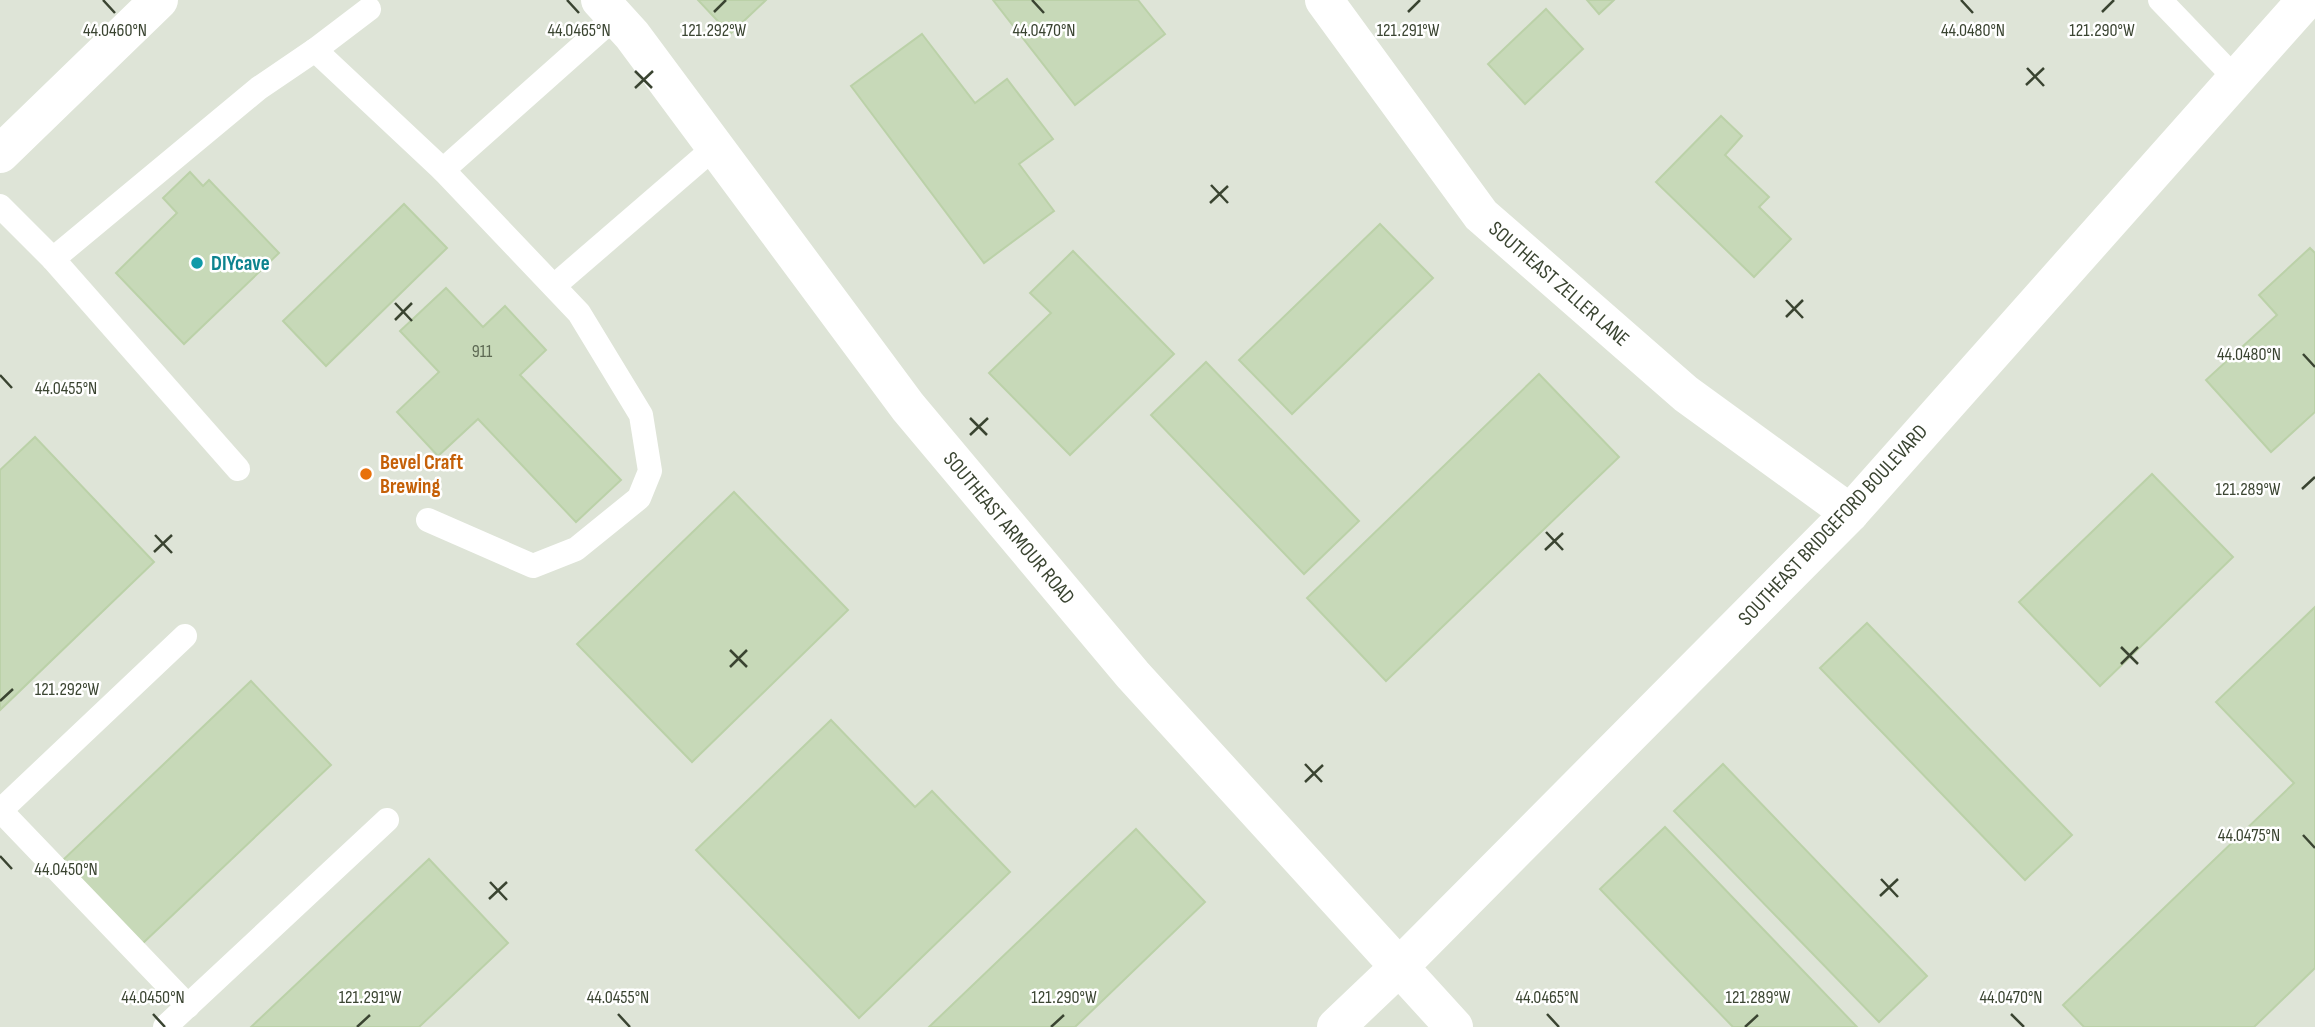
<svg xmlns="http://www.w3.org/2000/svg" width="2315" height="1027" font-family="'Sofia Sans Condensed',sans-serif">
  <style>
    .industrial { fill: #dee4d7 }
    .building { fill: #c7d9b8; stroke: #bbd1a8; stroke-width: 2 }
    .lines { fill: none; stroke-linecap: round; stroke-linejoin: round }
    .service { stroke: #fff; stroke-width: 24 }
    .minor { stroke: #fff; stroke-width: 38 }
    .tertiary { stroke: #fff; stroke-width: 38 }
    .ticks { fill: none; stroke: #3a4431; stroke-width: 2.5 }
    .culture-dot { fill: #0f9aa8; stroke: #fff; stroke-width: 2.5 }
    .food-dot { fill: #e8710a; stroke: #fff; stroke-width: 2.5 }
    .labels { text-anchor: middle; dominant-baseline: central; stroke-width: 5; stroke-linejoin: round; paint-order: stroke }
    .number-label { font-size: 18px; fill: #5d6953 }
    .culture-label { font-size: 21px; font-weight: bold; fill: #0d838f; stroke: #fff; text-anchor: start }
    .street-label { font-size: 21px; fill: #3a4431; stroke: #fff }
    .food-label { font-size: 21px; font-weight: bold; fill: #c56008; stroke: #fff; text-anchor: start }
    .ticks-label { font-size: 18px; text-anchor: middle; fill: #3a4431; stroke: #fff; stroke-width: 5; stroke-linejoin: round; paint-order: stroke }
  </style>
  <rect width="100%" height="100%" fill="#e8f3e1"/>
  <!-- industrial -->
  <rect class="industrial" x="0" y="0" width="2315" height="1027"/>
  <!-- building -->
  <g class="building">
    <path d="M698,0H766L730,34Z"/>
    <path d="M993,0H1138L1165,34L1075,105Z"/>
    <path d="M1587,0H1614L1599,14Z"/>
    <path d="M1546,9L1583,49L1525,104L1488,64Z"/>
    <path d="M922,34L975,103L1007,79L1053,139L1019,164L1054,211L984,263L851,86Z"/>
    <path d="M1721,116L1742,136L1725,155L1769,197L1759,207L1791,239L1754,277L1656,182Z"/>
    <path d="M190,172L203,186L209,180L279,253L184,344L116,273L177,213L163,198Z"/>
    <path d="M404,204L447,248L326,366L283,321Z"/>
    <path d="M1380,224L1433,278L1292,414L1239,360Z"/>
    <path d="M2310,248L2315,253V412L2271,452L2206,380L2277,315L2259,295Z"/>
    <path d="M1073,251L1174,354L1070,455L989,373L1051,313L1030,293Z"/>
    <path d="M446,288L483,327L505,306L546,350L520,375L621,480L576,522L478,419L438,456L397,412L439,372L400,331Z"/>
    <path d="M1206,362L1359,521L1304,574L1151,415Z"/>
    <path d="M1539,374L1619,457L1386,681L1307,598Z"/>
    <path d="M35,437L154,562L0,710V470Z"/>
    <path d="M2152,474L2233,557L2100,686L2019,602Z"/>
    <path d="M734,492L848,610L692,762L577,644Z"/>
    <path d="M2315,607V968L2254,1027H2084L2063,1005L2294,783L2216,702Z"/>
    <path d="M1867,623L2072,835L2025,880L1820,668Z"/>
    <path d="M251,681L331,765L142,944L63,860Z"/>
    <path d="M831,720L915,807L932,791L1010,872L859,1018L696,850Z"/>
    <path d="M1723,764L1927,976L1879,1022L1674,811Z"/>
    <path d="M1665,827L1857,1027H1733L1600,889Z"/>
    <path d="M1136,829L1205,902L1075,1027H929Z"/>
    <path d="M429,859L508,943L419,1027H251Z"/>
  </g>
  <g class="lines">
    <!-- service -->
    <g class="service">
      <path d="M2160,0L2236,79"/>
      <path d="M315,50L443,170L615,17"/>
      <path d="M0,206L53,259L259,88L315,50L369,9"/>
      <path d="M53,259L238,469"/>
      <path d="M554,286L715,147"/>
      <path d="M428,520L533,566L576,549L639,498L650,471L641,415L579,313L443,170"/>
      <path d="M0,810L188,1006"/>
      <path d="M0,811L185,636"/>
      <path d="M165,1027L387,820"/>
    </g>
    <!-- minor -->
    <g class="minor">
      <path d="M600,0L632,35L908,407L1133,675L1454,1027"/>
      <path d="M1324,0L1481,215L1686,394L1850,513"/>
      <path d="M1336,1027L1398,968L1850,513L2306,0"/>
    </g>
    <!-- tertiary -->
    <path class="tertiary" d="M0,154L159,0"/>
  </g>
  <!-- ticks -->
  <path class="ticks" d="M103,0L115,13M567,0L579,13M1032,0L1044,13M1961,0L1973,13M714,12L726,0M1408,12L1420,0M2102,12L2114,0M2027,68L2044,86M635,71L652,88M2026,85L2044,68M635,88L653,71M1211,185L1228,203M1210,203L1228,186M1786,300L1803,318M395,303L412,321M1786,317L1803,300M395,320L412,303M2303,354L2315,367M0,375L12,388M970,418L987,435M970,435L988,418M2302,489L2315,477M1546,532L1563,550M155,535L172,553M1545,550L1563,533M154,552L172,535M2121,647L2138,664M730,650L747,667M2121,664L2138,647M730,667L747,650M0,701L13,689M1305,764L1322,782M1305,782L1323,765M2303,835L2315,848M0,856L12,869M1881,879L1898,897M490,882L507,900M1880,896L1898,879M489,899L507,882M153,1014L165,1027M618,1014L630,1027M1547,1014L1559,1027M2011,1014L2024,1027M357,1027L370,1015M1051,1027L1064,1015M1745,1027L1758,1015"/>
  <!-- markers -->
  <circle class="culture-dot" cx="197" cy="263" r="7"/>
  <circle class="food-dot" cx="366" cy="474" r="7"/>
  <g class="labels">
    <!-- number labels -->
    <g class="number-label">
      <text x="482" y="351">911</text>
    </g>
    <!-- culture labels -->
    <g class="culture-label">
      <text x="211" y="263">DIYcave</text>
    </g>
    <!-- street labels -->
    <g class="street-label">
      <text transform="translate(1559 284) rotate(41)">SOUTHEAST ZELLER LANE</text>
      <text transform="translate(1833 525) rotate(-47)">SOUTHEAST BRIDGEFORD BOULEVARD</text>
      <text transform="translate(1009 528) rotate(50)">SOUTHEAST ARMOUR ROAD</text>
    </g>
    <!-- food labels -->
    <g class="food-label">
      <text x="380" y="462">Bevel Craft<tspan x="380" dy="24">Brewing</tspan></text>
    </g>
  </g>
  <g class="ticks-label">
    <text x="714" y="36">121.292°W</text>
    <text x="1408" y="36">121.291°W</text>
    <text x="2102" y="36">121.290°W</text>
    <text x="115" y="36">44.0460°N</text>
    <text x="579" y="36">44.0465°N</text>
    <text x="1044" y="36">44.0470°N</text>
    <text x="1973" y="36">44.0480°N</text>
    <text x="2249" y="360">44.0480°N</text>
    <text x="66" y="394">44.0455°N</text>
    <text x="2248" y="495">121.289°W</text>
    <text x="67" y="695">121.292°W</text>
    <text x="2249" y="841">44.0475°N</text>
    <text x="66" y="875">44.0450°N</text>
    <text x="153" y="1003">44.0450°N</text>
    <text x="618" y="1003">44.0455°N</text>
    <text x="1547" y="1003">44.0465°N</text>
    <text x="2011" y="1003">44.0470°N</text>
    <text x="370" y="1003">121.291°W</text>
    <text x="1064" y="1003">121.290°W</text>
    <text x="1758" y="1003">121.289°W</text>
  </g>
</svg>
